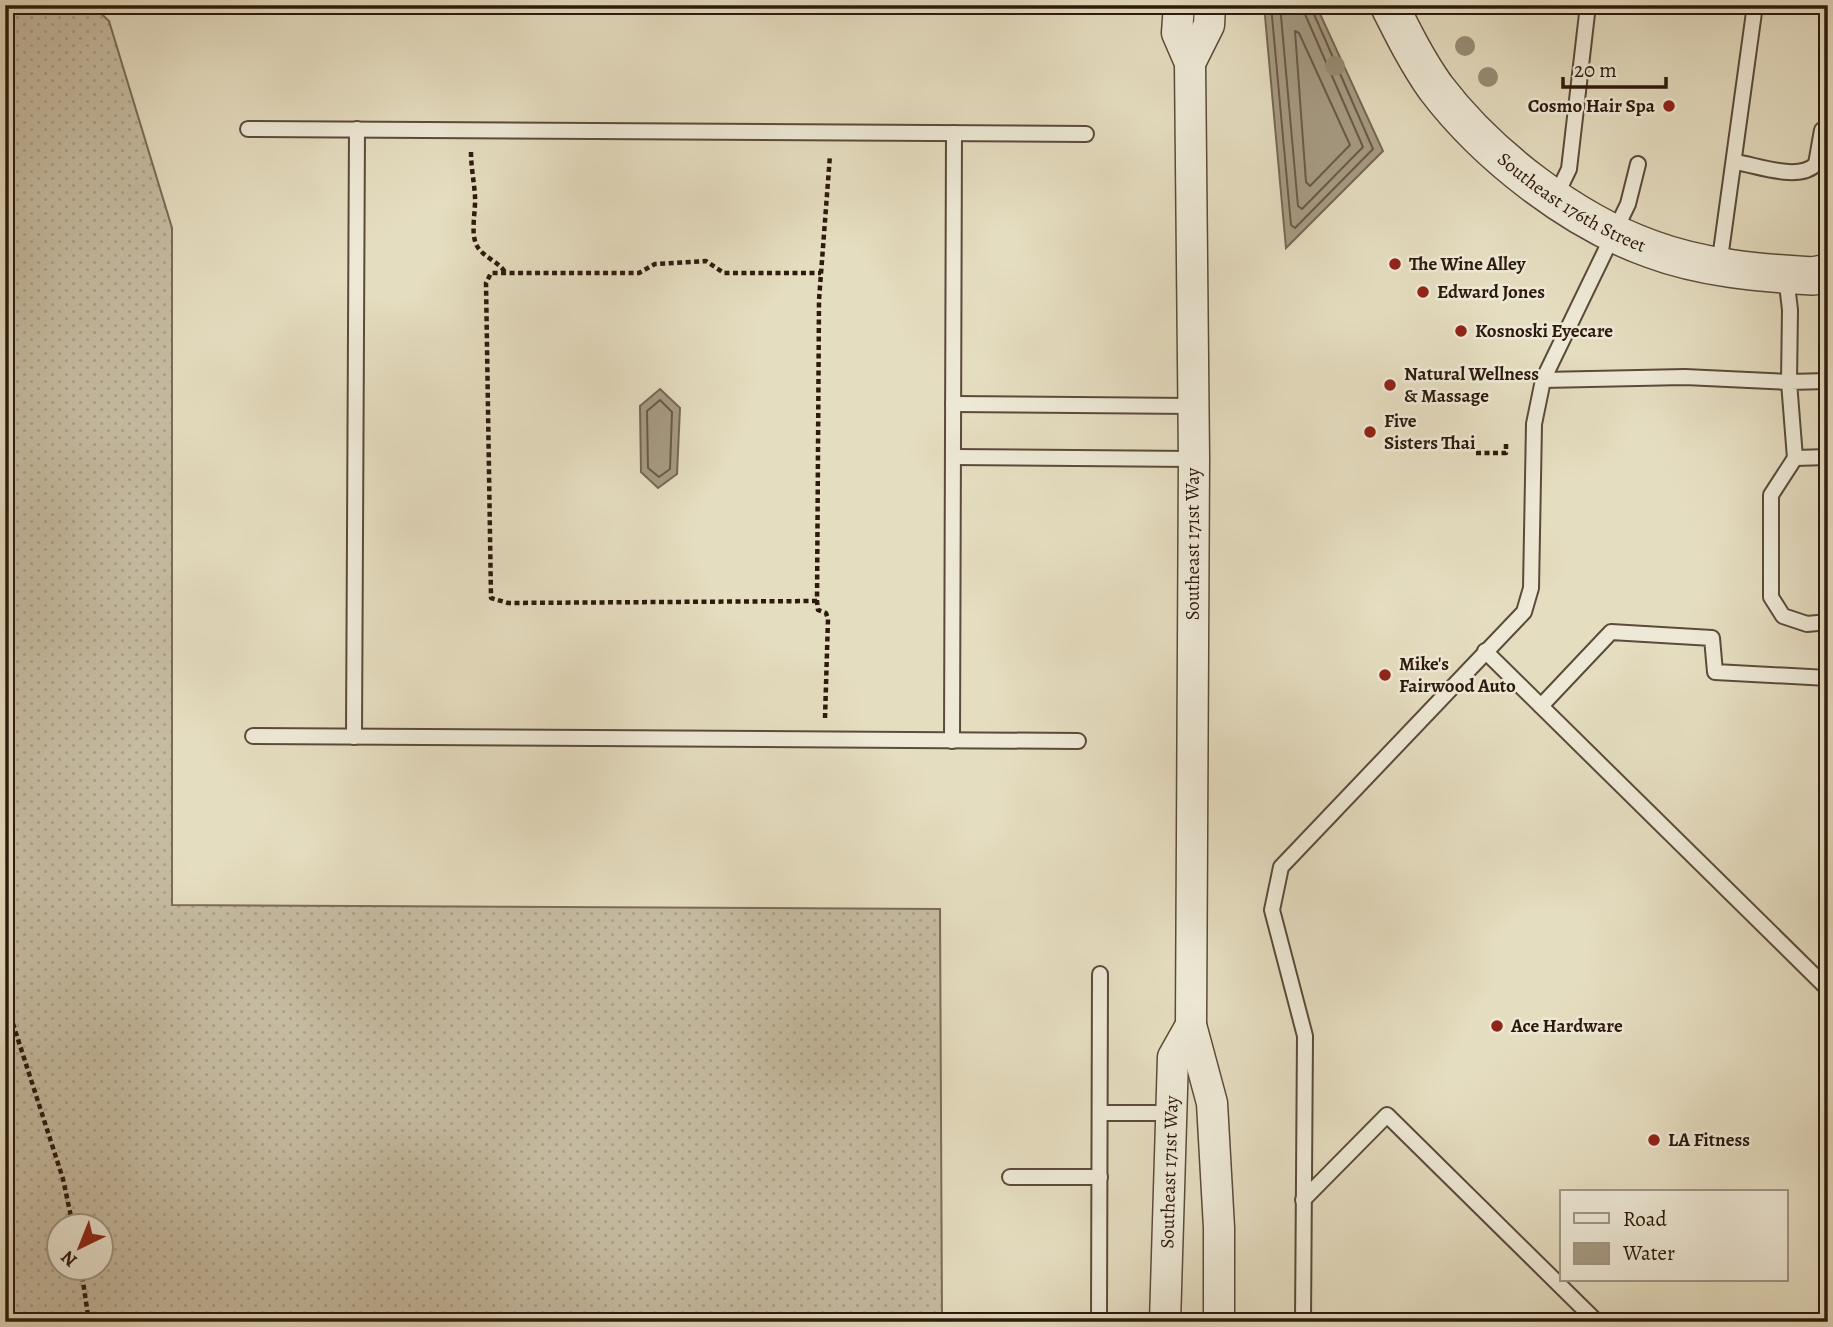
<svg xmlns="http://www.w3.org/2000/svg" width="1833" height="1327" font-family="Alegreya,serif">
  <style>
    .grass { fill: url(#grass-dots); stroke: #7a6b58; stroke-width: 2; fill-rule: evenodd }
    .water { fill: #a69b83; stroke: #766754; stroke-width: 2 }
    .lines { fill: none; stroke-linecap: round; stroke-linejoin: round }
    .shore { stroke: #6a5a48; stroke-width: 2 }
    .service-casing { stroke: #5b4b3a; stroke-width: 18 }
    .minor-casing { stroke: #5b4b3a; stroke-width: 33 }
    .tertiary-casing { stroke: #5b4b3a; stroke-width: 40 }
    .path { stroke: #2d1a0d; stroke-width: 4.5; stroke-dasharray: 5 3.5; stroke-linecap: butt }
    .service { stroke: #eee9d6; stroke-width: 14 }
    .minor { stroke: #eee9d6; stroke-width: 30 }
    .tertiary { stroke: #eee9d6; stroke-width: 37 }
    .tree { fill: #998d76 }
    .poi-dot { fill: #8f2418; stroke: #eee9d6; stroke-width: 2.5 }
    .labels { text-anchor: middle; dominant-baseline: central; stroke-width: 5; stroke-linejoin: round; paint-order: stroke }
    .poi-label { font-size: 19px; font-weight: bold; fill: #2d1a0d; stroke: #eee9d6; text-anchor: start }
    .street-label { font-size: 19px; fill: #2d1a0d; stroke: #eee9d6 }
  </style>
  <defs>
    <pattern id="grass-dots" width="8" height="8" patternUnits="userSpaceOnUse" patternTransform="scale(1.75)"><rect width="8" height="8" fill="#c6bca2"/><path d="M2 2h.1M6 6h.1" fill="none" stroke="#aaa18a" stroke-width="1.8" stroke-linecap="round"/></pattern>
  </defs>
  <rect width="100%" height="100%" fill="#e5ddc0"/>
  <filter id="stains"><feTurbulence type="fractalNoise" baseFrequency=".00286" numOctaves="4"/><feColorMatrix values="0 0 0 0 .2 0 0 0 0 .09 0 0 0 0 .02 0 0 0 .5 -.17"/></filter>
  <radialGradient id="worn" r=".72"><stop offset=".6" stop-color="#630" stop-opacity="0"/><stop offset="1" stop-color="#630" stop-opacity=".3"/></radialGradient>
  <!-- grass -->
  <path class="grass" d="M5,5H92L109,21L172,228V905L940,909L942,1322H5ZM60,1226H102V1268H60Z"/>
  <!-- water -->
  <g class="water">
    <path d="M1264,5H1316L1383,151L1286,248Z"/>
    <path d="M660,389L680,408L677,474L658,488L641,472L640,406Z"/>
  </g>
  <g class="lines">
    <!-- shore -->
    <g class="shore">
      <path d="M1271,5L1291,225L1295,228L1373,149L1310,5"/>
      <path d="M1280,5L1298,206L1302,209L1363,147L1301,5"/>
      <path d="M1295,31L1299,33L1350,145L1310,186L1306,182Z"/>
      <path d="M660,400L672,412L670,469L659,477L648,468L647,411Z"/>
    </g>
    <defs>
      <g id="service">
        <path d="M248,129L1086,134"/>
        <path d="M1735,162C1757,165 1799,182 1816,164L1822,130"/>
        <path d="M1555,198L1569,169L1588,5"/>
        <path d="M1719,266L1755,5"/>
        <path d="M1543,380L1685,377L1789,382L1790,310L1786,276"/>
        <path d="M1828,381L1789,382L1795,458L1828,457"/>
        <path d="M953,404L1192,406"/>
        <path d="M953,457L1194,459"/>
        <path d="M1795,458L1771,495V597L1783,616L1807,624L1828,622"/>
        <path d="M1485,651L1828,989"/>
        <path d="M1541,706L1611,632L1712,638L1715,672L1828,678"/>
        <path d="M253,736L1078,741"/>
        <path d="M354,737L357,129"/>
        <path d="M952,741L954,133"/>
        <path d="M1100,1113H1169"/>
        <path d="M1010,1177H1100"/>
        <path d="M1303,1200L1387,1115L1597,1322"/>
        <path d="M1099,1322L1100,974"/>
        <path d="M1303,1322L1305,1036L1272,910L1281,867L1524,612L1531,588L1534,424L1543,380L1628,204L1638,164"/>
      </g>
      <g id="minor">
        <path d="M1179,5L1177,33L1190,63L1194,459L1191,1025L1212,1103L1219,1228V1322"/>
        <path d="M1190,63L1209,25L1210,5"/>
        <path id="s1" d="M1165,1322L1173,1057L1191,1025"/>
      </g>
      <g id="tertiary">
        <path id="s2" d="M1389,5C1403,33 1418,63 1436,88C1487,155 1572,221 1651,249C1702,268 1759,273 1813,276L1828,273"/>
      </g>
    </defs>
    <!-- service casing -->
    <use href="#service" class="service-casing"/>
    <!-- minor casing -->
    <use href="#minor" class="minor-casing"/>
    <!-- tertiary casing -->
    <use href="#tertiary" class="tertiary-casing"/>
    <!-- path -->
    <g class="path">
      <path d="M471,152C471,167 474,181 475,196C476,211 470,233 477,246C483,257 498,261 505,272"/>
      <path d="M1476,453H1506V444"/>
      <path d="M817,601L508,603L491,598L486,283L491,273H639L655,264L706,261L724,273H821"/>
      <path d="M825,718L828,619L826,613L818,610L817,601L819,300L830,155"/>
      <path d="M5,999L63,1179L73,1226"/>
      <path d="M81,1268L89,1322"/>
    </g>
    <!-- service -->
    <use href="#service" class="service"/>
    <!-- minor -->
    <use href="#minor" class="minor"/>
    <!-- tertiary -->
    <use href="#tertiary" class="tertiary"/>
  </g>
  <!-- trees -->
  <g class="tree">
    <circle cx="1465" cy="46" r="10"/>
    <circle cx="1335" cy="66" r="10"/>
    <circle cx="1488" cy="77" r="10"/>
  </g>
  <!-- markers -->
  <g class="poi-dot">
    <circle cx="1669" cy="106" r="7"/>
    <circle cx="1395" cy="264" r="7"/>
    <circle cx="1423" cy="292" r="7"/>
    <circle cx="1461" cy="331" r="7"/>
    <circle cx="1390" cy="385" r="7"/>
    <circle cx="1370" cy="432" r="7"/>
    <circle cx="1385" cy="675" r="7"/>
    <circle cx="1497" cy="1026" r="7"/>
    <circle cx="1654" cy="1140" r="7"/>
  </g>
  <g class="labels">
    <!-- poi labels -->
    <g class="poi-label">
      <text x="1655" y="106" text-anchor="end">Cosmo Hair Spa</text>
      <text x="1409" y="264">The Wine Alley</text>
      <text x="1437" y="292">Edward Jones</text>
      <text x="1475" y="331">Kosnoski Eyecare</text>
      <text x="1404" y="374">Natural Wellness<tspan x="1404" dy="22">&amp; Massage</tspan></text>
      <text x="1384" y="421">Five<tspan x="1384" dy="22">Sisters Thai</tspan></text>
      <text x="1399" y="664">Mike's<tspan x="1399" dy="22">Fairwood Auto</tspan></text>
      <text x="1511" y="1026">Ace Hardware</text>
      <text x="1668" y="1140">LA Fitness</text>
    </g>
    <!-- street labels -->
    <g class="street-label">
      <text stroke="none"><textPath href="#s2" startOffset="275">Southeast 176th Street</textPath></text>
      <text transform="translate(1193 544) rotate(-90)">Southeast 171st Way</text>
      <text stroke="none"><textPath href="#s1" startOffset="150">Southeast 171st Way</textPath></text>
    </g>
  </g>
  <!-- margin -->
  <rect width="1833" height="1327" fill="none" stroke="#e5ddc0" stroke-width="28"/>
  <rect x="7" y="7" width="1819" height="1313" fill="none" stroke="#2d1a0d" stroke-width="3.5"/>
  <rect x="14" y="14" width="1805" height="1299" fill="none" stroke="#2d1a0d" stroke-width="2"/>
  <!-- legend -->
  <rect x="1560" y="1190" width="228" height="91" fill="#eee9d6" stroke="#a19686" stroke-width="2"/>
  <rect x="1574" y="1213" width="35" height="10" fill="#eee9d6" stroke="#a19686" stroke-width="2"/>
  <text x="1623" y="1226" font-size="21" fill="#2d1a0d">Road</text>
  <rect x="1574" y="1243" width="35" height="21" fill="#a69b83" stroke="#a19686" stroke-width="2"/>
  <text x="1623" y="1260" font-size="21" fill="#2d1a0d">Water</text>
  <!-- north arrow -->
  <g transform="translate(80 1247) rotate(223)"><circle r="33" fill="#eee9d6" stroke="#a19686" stroke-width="2"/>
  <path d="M0-5L12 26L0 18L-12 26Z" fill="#8f2418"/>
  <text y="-10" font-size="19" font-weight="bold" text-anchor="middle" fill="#2d1a0d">N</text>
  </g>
  <!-- scale -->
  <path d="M1563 77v10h103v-10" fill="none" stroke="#2d1a0d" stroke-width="3.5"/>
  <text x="1574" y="77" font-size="21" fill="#2d1a0d" stroke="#eee9d6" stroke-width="5" paint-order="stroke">20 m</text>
  <rect width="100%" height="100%" filter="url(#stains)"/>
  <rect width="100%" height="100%" fill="url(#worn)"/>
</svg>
